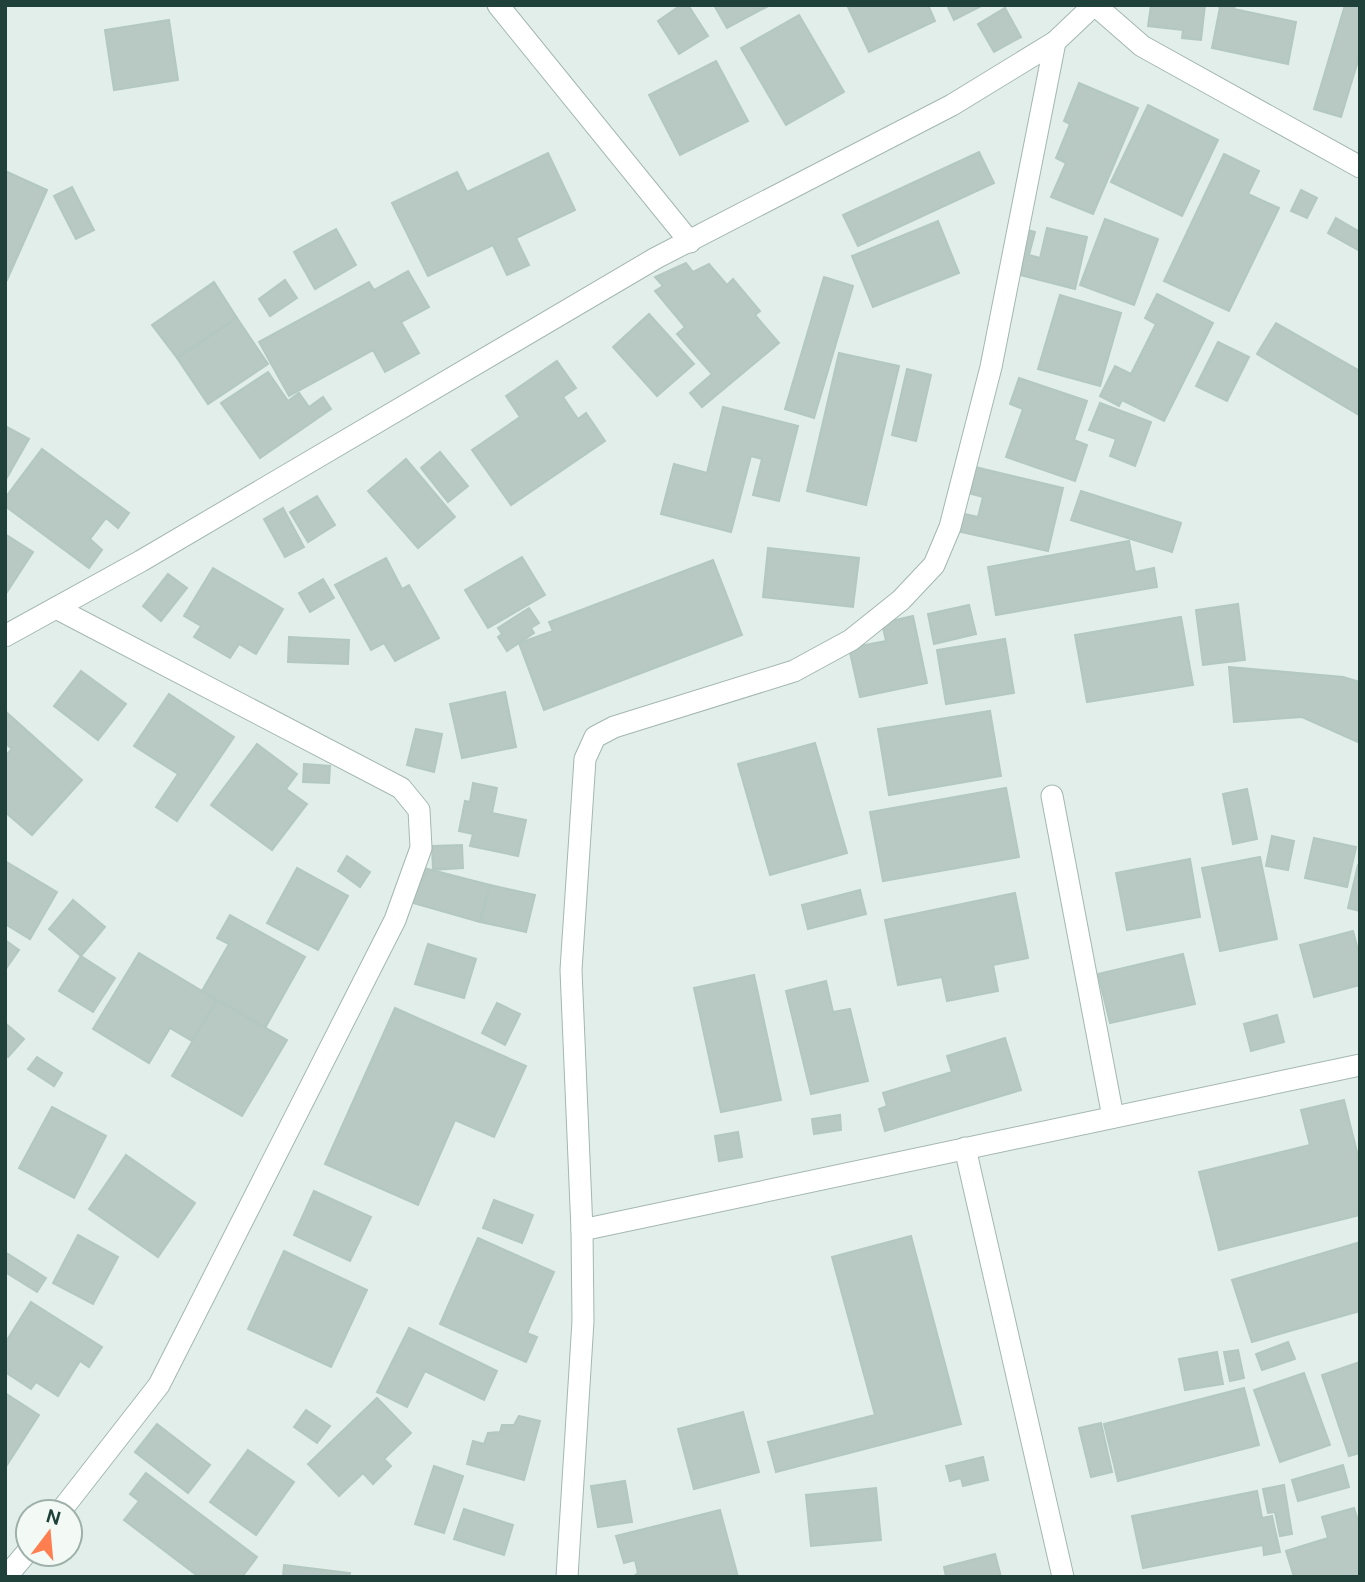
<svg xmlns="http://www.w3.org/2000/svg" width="1365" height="1582" font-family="'DM Sans',sans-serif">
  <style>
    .building { fill: #b7c9c2; stroke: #b3c8c0; stroke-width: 2 }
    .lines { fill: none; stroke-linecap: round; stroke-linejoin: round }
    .street-casing { stroke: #a4b7b1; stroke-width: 23 }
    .street { stroke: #fff; stroke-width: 21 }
  </style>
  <rect width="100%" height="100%" fill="#e2eee9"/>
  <!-- building -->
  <g class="building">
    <path d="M681,5H688L708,36L679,54L658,21Z"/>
    <path d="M714,5H770L727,28Z"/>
    <path d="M847,5H928L935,21L869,52Z"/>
    <path d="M947,5H983L954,20Z"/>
    <path d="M1151,5H1205L1201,40L1182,38L1183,30L1148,26Z"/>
    <path d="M1215,5H1235L1234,9L1296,22L1288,64L1212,48L1220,7Z"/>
    <path d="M1345,5H1360V54L1341,117L1314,109Z"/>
    <path d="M1005,8L1021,37L994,52L978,24Z"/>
    <path d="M799,15L844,92L786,125L741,48Z"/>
    <path d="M169,20L178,80L114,90L105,30Z"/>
    <path d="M716,61L748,121L680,155L649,95Z"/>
    <path d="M1079,83L1138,108L1093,214L1051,197L1066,163L1056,158L1070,124L1064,121Z"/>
    <path d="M1148,105L1218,140L1182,216L1111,182Z"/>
    <path d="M979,152L994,183L858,246L843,215Z"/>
    <path d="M548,153L575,210L516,238L529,265L507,275L493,245L428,276L392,203L457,172L467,192Z"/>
    <path d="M1224,154L1259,171L1248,194L1279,208L1229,311L1164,281Z"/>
    <path d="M5,171L47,190L7,280L5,279Z"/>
    <path d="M72,187L94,230L76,239L54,196Z"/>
    <path d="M1301,190L1317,198L1307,218L1291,211Z"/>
    <path d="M1336,218L1360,232V251L1328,233Z"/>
    <path d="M1105,219L1158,239L1134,305L1080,285Z"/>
    <path d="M938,221L959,273L873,307L852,256Z"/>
    <path d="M1047,228L1087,237L1075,289L1012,273L1024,229L1035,232L1029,255L1040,258Z"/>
    <path d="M336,229L356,265L315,289L294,252Z"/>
    <path d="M686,263L693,272L709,264L727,285L733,279L760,311L755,315L779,343L702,407L690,393L712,374L677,334L685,327L655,291L663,286L655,277Z"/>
    <path d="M408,271L429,307L401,322L419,353L385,372L373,350L289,396L259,342L369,282L374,290Z"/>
    <path d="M824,277L853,286L814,418L785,409Z"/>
    <path d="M285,280L297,298L270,316L259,299Z"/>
    <path d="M214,282L237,318L177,358L152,325Z"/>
    <path d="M1157,294L1213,323L1164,421L1122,400L1119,406L1100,396L1115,366L1131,374L1156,324L1145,318Z"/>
    <path d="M1060,295L1121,313L1100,386L1038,369Z"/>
    <path d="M649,314L694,364L657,396L613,347Z"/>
    <path d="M237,318L268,364L208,404L177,358Z"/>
    <path d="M1276,323L1360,371L1359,415L1257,354Z"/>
    <path d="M1218,342L1249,357L1227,401L1196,386Z"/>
    <path d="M839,353L899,366L866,505L807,491Z"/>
    <path d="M557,361L576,388L563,397L578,419L586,413L605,441L511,505L472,450L520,417L506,396Z"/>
    <path d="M907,369L931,375L916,441L892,435Z"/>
    <path d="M268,372L288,401L299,393L309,407L323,397L331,409L260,458L221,403Z"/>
    <path d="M1019,378L1087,401L1074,440L1087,445L1075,481L1006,457L1023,409L1010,404Z"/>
    <path d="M1100,403L1151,422L1135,466L1110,456L1116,439L1089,430Z"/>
    <path d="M723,407L798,426L779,501L753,495L762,459L751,456L731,532L661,514L674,464L707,473Z"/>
    <path d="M5,426L29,439L5,481Z"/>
    <path d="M42,449L129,513L118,528L106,518L90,539L102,550L89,568L5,506V498Z"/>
    <path d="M440,452L468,486L448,502L421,468Z"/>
    <path d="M406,459L455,517L418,548L368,491Z"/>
    <path d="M971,466L1063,488L1048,551L952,530L956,512L978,517L983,497L965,492Z"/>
    <path d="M1081,491L1181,523L1172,552L1071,520Z"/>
    <path d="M317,496L335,525L308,542L290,512Z"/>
    <path d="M283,508L304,547L285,557L264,519Z"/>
    <path d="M5,534L33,552L7,592L5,591Z"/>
    <path d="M1129,541L1135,572L1154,568L1157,587L996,615L988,567Z"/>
    <path d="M768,548L859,558L853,607L763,597Z"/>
    <path d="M522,557L545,595L488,628L465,590Z"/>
    <path d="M386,558L402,589L409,585L439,638L395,661L384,643L371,650L335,585Z"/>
    <path d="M713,560L742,635L544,710L519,643L553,631L549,622Z"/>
    <path d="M213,568L283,609L256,654L239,644L230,658L194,637L201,626L184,616Z"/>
    <path d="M168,574L187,588L161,621L143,606Z"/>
    <path d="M323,579L334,598L310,612L299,593Z"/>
    <path d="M1238,604L1245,660L1203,665L1196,610Z"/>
    <path d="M969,605L976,634L934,644L928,614Z"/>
    <path d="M529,608L539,623L531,628L534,633L507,651L498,637L502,634L498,628Z"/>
    <path d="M913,616L927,683L860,697L849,648L886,641L882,623Z"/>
    <path d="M1181,617L1193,685L1087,702L1075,635Z"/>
    <path d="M289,637L349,640L348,664L288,662Z"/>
    <path d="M1005,639L1014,693L946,704L937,650Z"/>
    <path d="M1229,667L1343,677L1360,682V743L1302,717L1234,722Z"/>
    <path d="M81,671L126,704L98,740L54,706Z"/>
    <path d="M505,692L516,747L462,758L450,704Z"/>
    <path d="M169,694L234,737L177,821L156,807L178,774L134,746Z"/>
    <path d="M5,711L82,780L32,835L5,812V756L12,749L5,743Z"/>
    <path d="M990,711L1001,776L889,795L878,729Z"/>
    <path d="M416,729L442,734L434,772L407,765Z"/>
    <path d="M815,743L847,853L770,875L738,764Z"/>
    <path d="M257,744L297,774L286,789L307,804L272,850L211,805Z"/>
    <path d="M304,764L330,766L329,783L303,782Z"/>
    <path d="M473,783L497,788L492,813L526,820L518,856L470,846L473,834L459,831L465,801L470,802Z"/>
    <path d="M1006,788L1019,857L883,881L870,812Z"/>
    <path d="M1247,789L1257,839L1233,844L1223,794Z"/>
    <path d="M1272,836L1294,841L1288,870L1266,866Z"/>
    <path d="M1314,838L1356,847L1347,887L1305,878Z"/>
    <path d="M462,845L463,868L433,870L432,846Z"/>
    <path d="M347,856L370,872L360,887L338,871Z"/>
    <path d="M1260,857L1277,939L1220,951L1202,868Z"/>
    <path d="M1190,859L1200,917L1127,930L1116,873Z"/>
    <path d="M5,861L57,892L30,939L5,924Z"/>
    <path d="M1358,865H1360V911L1348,908Z"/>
    <path d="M420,867L490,885L480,922L410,902Z"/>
    <path d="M297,868L348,896L318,950L267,923Z"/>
    <path d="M490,885L535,895L526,932L480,922Z"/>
    <path d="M860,890L866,914L808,929L802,905Z"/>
    <path d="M1015,893L1028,958L993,965L998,991L947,1001L942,977L898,985L885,920Z"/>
    <path d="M73,900L105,927L81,956L49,929Z"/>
    <path d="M230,915L305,957L265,1028L202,991L229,944L217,938Z"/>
    <path d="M1353,931L1360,958V985L1314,997L1300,945Z"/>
    <path d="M5,940L19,950L5,970Z"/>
    <path d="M428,944L476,959L464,998L415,984Z"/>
    <path d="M139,953L217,1000L192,1041L170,1028L149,1063L93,1029Z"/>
    <path d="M1183,954L1195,1004L1110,1023L1098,974Z"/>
    <path d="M81,956L115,978L93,1012L59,991Z"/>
    <path d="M754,975L781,1100L721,1112L694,988Z"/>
    <path d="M826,981L833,1012L850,1009L868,1081L811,1094L786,991Z"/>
    <path d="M217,1000L287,1040L242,1116L172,1076Z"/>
    <path d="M497,1003L520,1014L505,1045L482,1033Z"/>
    <path d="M395,1008L526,1066L494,1137L455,1120L418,1205L325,1164Z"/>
    <path d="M1277,1015L1284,1042L1251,1051L1244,1024Z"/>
    <path d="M5,1023L24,1039L8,1057L5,1054Z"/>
    <path d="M1005,1038L1021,1090L885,1131L879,1109L887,1106L883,1093L952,1072L947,1056Z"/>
    <path d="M37,1057L62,1073L54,1086L28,1069Z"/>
    <path d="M1344,1100L1360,1164V1215L1219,1250L1199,1172L1310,1145L1301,1110Z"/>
    <path d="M52,1107L106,1136L74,1198L19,1168Z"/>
    <path d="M840,1115L841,1130L814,1134L812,1119Z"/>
    <path d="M738,1132L742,1157L719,1161L715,1136Z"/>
    <path d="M126,1155L195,1203L158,1257L89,1209Z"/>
    <path d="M314,1191L371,1217L350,1261L294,1235Z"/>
    <path d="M494,1200L533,1215L522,1243L483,1228Z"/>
    <path d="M78,1235L118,1257L93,1304L53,1283Z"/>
    <path d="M911,1236L961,1424L776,1472L768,1442L875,1415L832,1257Z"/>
    <path d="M478,1238L554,1272L527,1333L537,1337L526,1362L440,1324Z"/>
    <path d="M1360,1242V1311L1252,1342L1232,1280Z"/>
    <path d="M284,1251L367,1290L331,1367L248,1329Z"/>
    <path d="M5,1252L46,1278L37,1292L5,1272Z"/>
    <path d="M31,1302L102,1347L89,1367L80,1361L58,1396L36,1382L31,1389L5,1372V1343Z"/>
    <path d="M409,1328L497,1371L484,1400L425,1371L407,1407L377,1392Z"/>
    <path d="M1288,1342L1295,1359L1262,1370L1256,1354Z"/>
    <path d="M1238,1350L1244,1378L1230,1381L1224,1352Z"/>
    <path d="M1217,1352L1223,1384L1185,1390L1179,1359Z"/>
    <path d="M1360,1362V1453L1349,1456L1322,1375Z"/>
    <path d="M1304,1373L1330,1445L1280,1462L1254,1390Z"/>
    <path d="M1244,1388L1259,1445L1118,1481L1104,1424Z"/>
    <path d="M5,1393L39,1415L5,1468Z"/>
    <path d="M377,1398L411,1433L384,1459L391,1466L373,1484L363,1473L339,1496L308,1464Z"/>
    <path d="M306,1410L330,1426L317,1443L294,1427Z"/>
    <path d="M743,1412L759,1472L694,1489L678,1429Z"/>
    <path d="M519,1416L540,1421L524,1480L467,1464L473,1441L484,1444L488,1433L500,1432L502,1425H514Z"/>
    <path d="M1101,1423L1112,1472L1091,1477L1079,1428Z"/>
    <path d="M157,1424L210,1465L188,1493L135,1452Z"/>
    <path d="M248,1450L294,1482L256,1535L210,1502Z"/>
    <path d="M983,1457L988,1480L963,1486L961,1478L950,1481L946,1466Z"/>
    <path d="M1343,1465L1349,1487L1298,1501L1292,1480Z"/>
    <path d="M434,1466L463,1476L444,1533L415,1524Z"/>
    <path d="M146,1473L257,1557L242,1577H199L124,1520L139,1501L130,1494Z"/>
    <path d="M625,1481L632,1522L598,1527L591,1486Z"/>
    <path d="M1284,1485L1292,1534L1280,1536L1275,1512L1268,1513L1263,1489Z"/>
    <path d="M876,1488L881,1540L811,1546L806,1495Z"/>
    <path d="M1257,1491L1262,1518L1272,1516L1280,1552L1264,1555L1263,1545L1143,1568L1132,1516Z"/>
    <path d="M1354,1508L1360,1527V1577H1294L1286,1551L1328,1538L1322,1517Z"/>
    <path d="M464,1509L513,1525L504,1555L454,1539Z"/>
    <path d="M720,1510L738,1577H633L638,1573L635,1560L624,1563L616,1536Z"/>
    <path d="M995,1554L1001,1577H946L944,1567Z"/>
    <path d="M284,1565L350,1573L349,1577H283Z"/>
  </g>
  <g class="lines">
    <defs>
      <g id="street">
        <path d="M498,5L690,242"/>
        <path d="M1095,5L1142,46L1360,167"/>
        <path d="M56,608L401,788L419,810L421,848L395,920L159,1385L60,1512"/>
        <path d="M5,636L141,561L656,258L952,105L1055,42L1094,5"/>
        <path d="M1052,796L1113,1117"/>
        <path d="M965,1148L1063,1577"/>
        <path d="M582,1230L1360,1065"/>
        <path d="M6,1577L28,1551"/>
        <path d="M567,1577L583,1321L582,1230L571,970L585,759L595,737L614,727L794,671L851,640L901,600L934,565L950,527L991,367L1055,42"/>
      </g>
    </defs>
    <!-- street casing -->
    <use href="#street" class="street-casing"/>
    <!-- street -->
    <use href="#street" class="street"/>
  </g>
  <!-- border -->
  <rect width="1365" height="1582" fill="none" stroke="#1f4139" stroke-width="14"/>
  <!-- north arrow -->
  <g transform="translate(49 1533) rotate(16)"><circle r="33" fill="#f3faf6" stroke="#9eb0aa" stroke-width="2"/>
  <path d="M0-5L12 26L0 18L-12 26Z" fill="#ff7e4f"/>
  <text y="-10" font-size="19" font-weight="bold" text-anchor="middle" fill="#1f4139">N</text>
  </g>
</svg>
